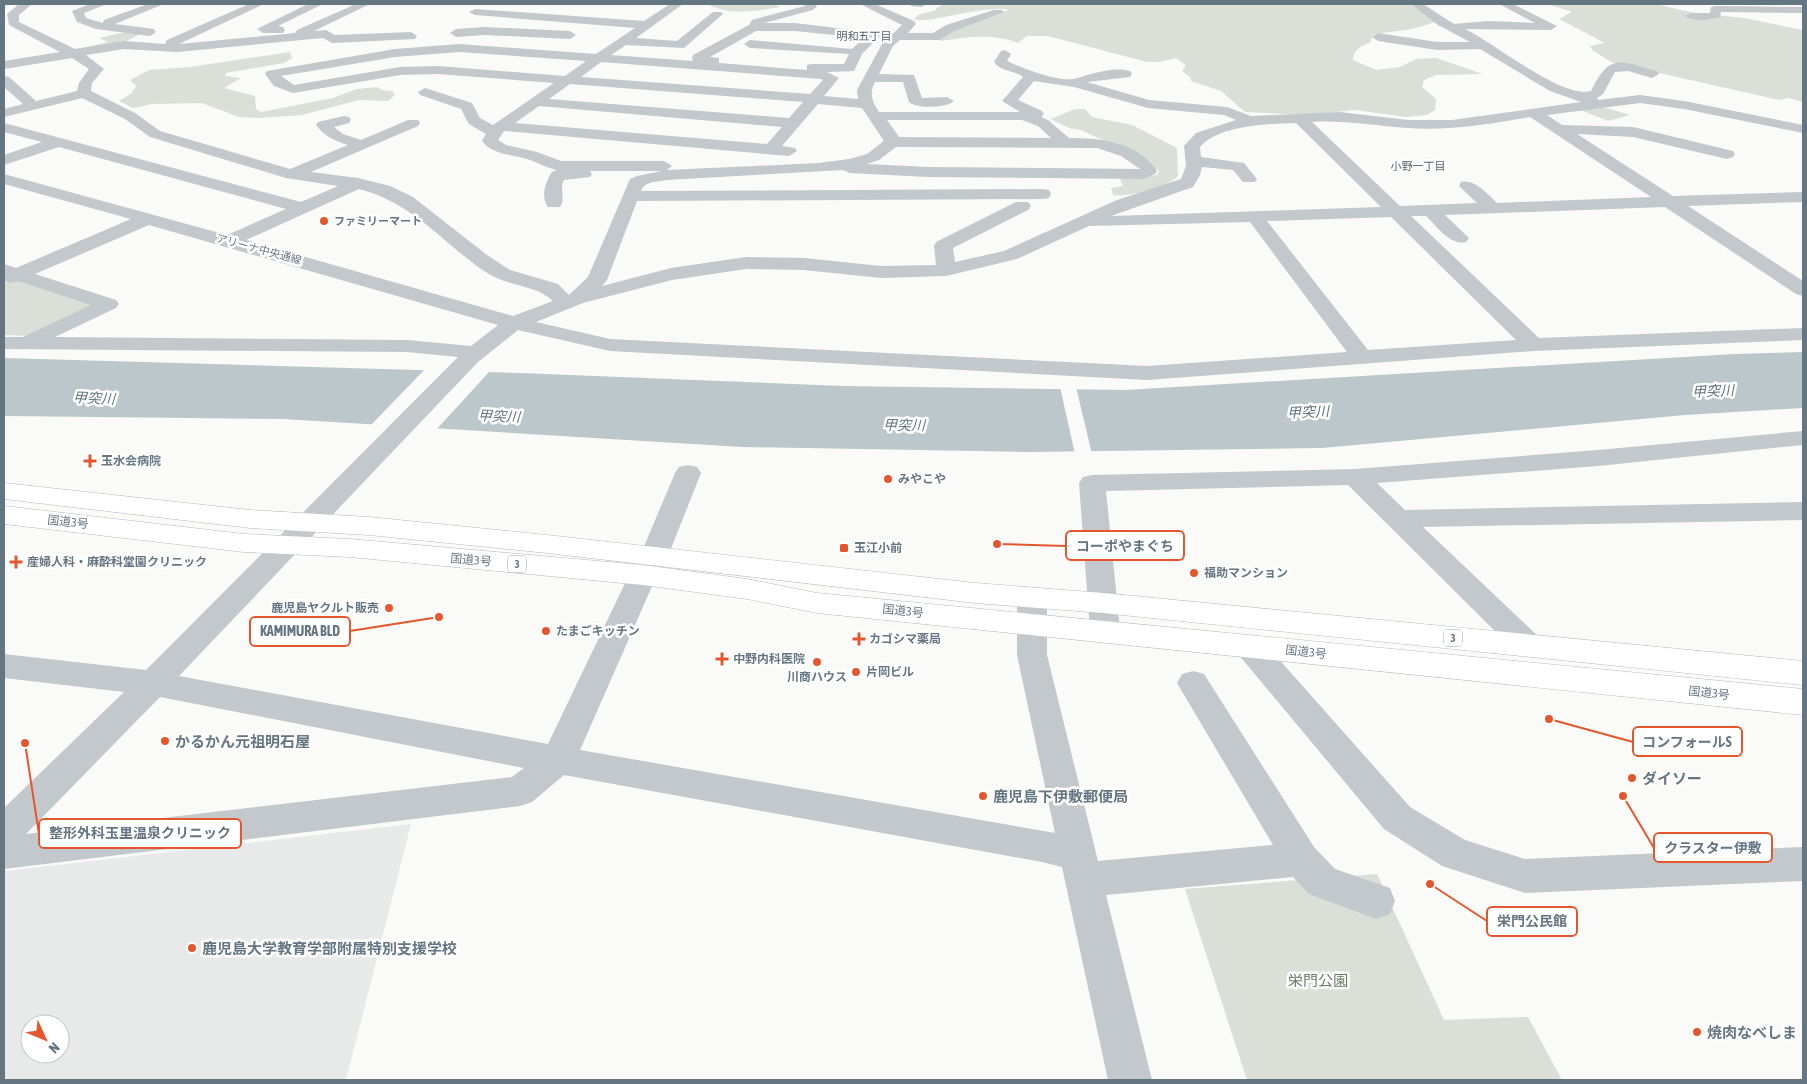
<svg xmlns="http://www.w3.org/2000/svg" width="1807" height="1084" font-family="'Asap Condensed','Noto Sans JP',sans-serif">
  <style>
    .built { fill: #e8e9e9; fill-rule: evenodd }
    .green { fill: #dadfd7 }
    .water { fill: #bbc7cb }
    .pier { fill: #fafaf8 }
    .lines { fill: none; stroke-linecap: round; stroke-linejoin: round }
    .highway-casing { stroke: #b4b9bd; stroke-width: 1 }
    .minor { fill: #c3c8cc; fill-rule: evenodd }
    .highway { fill: #fff; fill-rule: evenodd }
    .poi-dot { fill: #e4572e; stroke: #fff; stroke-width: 2 }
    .labels { text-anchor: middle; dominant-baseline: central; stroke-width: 5; stroke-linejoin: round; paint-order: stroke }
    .far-neighbourhood-label { font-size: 11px; fill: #57646e; stroke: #fff }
    .far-poi-label { font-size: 11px; font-weight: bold; fill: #657683; stroke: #fff; text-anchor: start }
    .far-street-label { font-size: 11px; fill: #657683; stroke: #fff }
    .shield { fill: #fff; stroke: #939fa8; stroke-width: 1 }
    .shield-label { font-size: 11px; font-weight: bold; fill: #657683 }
    .poi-label { font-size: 12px; font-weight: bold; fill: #657683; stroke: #fff; text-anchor: start }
    .street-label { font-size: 12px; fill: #657683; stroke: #fff }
    .water-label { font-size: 14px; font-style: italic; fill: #60757c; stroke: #fff }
    .near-poi-label { font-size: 15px; font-weight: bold; fill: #657683; stroke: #fff; text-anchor: start }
    .near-park-label { font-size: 15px; fill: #687a64; stroke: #fff }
    .leader { fill: none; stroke: #e4572e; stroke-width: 2 }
    .callout-dot { fill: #e4572e; stroke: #fff; stroke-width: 2 }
    .callout { fill: #fff; stroke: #e4572e; stroke-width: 2 }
    .callout-label { font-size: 14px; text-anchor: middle; font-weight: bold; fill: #657683 }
  </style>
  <rect width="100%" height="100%" fill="#fafaf8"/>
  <!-- built -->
  <path class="built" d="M411,824L346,1080H4L5,871ZM30,1024H60V1054H30Z"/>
  <!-- green -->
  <g class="green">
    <path d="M707,4H775L780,7C757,11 729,16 707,4Z"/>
    <path d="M945,4H1409L1423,11L1436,22L1412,29L1375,34L1371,39V42C1362,46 1353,49 1353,60L1376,70L1400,67L1416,59L1436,58L1483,74L1436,75L1424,80L1422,87L1436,99L1435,110L1427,115L1406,117L1355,110L1305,115L1245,112L1221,91L1191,81V78L1182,71L1186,65L1176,58L1160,62H1147L1048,36H1027L1018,43C992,33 968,37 941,41L937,38L952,29L1009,10C984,4 925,25 914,19L918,15L936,10V8Z"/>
    <path d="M1548,4H1655L1695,13L1744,18L1803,30V102L1788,98L1779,100L1611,62L1592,50L1590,46L1605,43L1559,19L1572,12Z"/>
    <path d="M134,30L141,34L120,44L75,50L108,42L99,38Z"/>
    <path d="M290,52L292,58L284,63L226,73L225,76L241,78L224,88L255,96L256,109L261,112L333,98L357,89L377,87L382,90L392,91L395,95L388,101L359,100L302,115L259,118L239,117L202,103L152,104L133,108L119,101L132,93L136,86L130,80L149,70L190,67Z"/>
    <path d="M1603,107L1630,115L1608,121L1580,110Z"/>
    <path d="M1075,109H1085L1092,117L1132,125L1177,148L1178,176C1168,187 1126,198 1113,195L1111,188L1123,186L1120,179L1157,175L1159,171L1139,157L1081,130L1069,128L1051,119Z"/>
    <path d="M21,279L96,303L32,336L4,335V283Z"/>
    <path d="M1377,874L1444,1020L1528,1017L1562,1080H1247L1185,889Z"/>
  </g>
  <!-- water -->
  <path class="water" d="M1803,352V408L1685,415L1322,448L1029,452L742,447L283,419L4,416V358L520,373L842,386L1125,390L1735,354Z"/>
  <!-- pier -->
  <g class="pier">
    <path d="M426,368L491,370L435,431L369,427Z"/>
    <path d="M1060,387H1076L1092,454H1075Z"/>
  </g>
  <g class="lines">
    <defs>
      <g id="highway">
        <path d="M4,483L250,510L369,517L547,535L975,583L1103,593L1803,661V685L1103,613L975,603L547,553L369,535L250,528L4,499Z"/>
        <path d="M4,506L244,534L350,539L643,565L747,579L817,593L1803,689V715L817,613L747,599L643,585L350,557L244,552L4,524Z"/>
      </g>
    </defs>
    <!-- highway casing -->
    <use href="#highway" class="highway-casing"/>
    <!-- minor -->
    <g class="minor">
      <path d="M19,4H32L19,15V22L75,49L124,41L165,44L167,40L249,4H264L179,44L295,33L297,30L356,4H370L314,31L326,30L335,35L411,32L417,36L415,39L332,43L323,38L177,52L124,49L86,55L104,69L92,83L91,91L135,113L160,131L290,169L348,145C335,141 324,136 316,125L318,122L344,116L349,117L351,120L349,123L334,127L343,134L361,140L408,120H418L420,123L418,126L311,172L358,178L390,186L413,197L487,255L510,270L558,284L569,295L588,277L630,179L637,176L662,171H590L592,174L590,177L564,180C559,188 566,199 560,207H548C540,196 546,181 552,172L557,170C546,168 537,162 527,159C512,154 492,155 482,141L486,134L469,124L461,109L420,95L418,92L425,88L472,103L480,118L493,125L554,83L438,74L400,75L293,93L274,86L265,74L267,71L395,49L459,44L596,54L635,28L475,15L469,12L475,9L644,21L670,4H683L636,38L677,41L713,12H721L723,14L684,48L626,45L611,55L693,61L692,58L693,55L749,25L752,20L805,6L804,4H815L817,6L813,10L764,23H795L878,33L880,36L862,54L854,71L827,72L839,78L824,96L858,99L857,90L882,44L902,25L860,4H875L914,21L916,24L908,33H933L946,25L994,10H1002L1004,12L954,31L939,40H900L893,46L879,74L914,75L922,98L947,97L954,101C947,108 916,109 909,102L903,82H875C869,94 872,101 879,112H1020L1002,101L1023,77C1014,70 1001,72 994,62L1001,51L1005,50L1011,54L1007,61C1021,68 1058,82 1073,79C1091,75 1110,66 1130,71L1132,74L1130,77L1087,82L1149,100L1227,107L1251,116L1340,112L1408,120H1452L1581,102L1550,91L1480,49L1437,50L1378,41L1372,37L1378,33L1437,42H1470L1438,25L1411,4H1423L1454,24L1488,21L1535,23L1499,4H1513L1557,26L1551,30L1465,29C1493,42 1562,99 1591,91C1610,52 1620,61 1657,71L1659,74L1652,78L1628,71L1615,72L1603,94L1597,98L1598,100L1640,95L1684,101L1803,125V133L1684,109L1640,103L1547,115L1562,125L1633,127L1733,151L1735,154L1733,157L1727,159L1633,137L1577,134L1673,196L1803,192V202L1688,206L1803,281V296L1796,294L1665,207L1445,215L1469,238L1466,242C1450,246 1437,226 1426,216H1411L1539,338L1803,328V340L1534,351L1147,380L610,351L518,330L478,362L179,676L548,744L629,575L633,568L643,565L653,568L657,575L580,750L1055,833L1017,655V597L1022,590L1032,587L1042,590L1047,597V655L1098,861L1273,845L1177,683L1182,674L1193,671L1204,674L1314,847L1335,869L1390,888L1395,901L1390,914L1376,919L1309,894L1293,877L1106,895L1152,1080H1108L1062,867L1042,862L564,775L532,802L520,806L4,869V808L124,692L4,678V654L146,670L458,357L407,352L4,349V337H23L91,305L18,281L10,283L4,281V264L16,268L131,219L4,184V174L227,235L286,209L59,147L4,165V155L42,142L4,132V123L301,202L338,186L286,178L150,137L125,119L82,98L4,117V109L23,104L4,87V76L9,77L36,101L77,91L79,83L89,69L72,58L4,69V61L60,52L9,25L7,14ZM756,31H795L864,38L852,49L750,40L744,44L750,48L849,54L844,64H812L807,65V70L719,63V58L710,57ZM459,52L586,61L565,76L438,66L400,67L294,85L281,76L395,57ZM601,62L821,79L823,80L810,94L581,77ZM1034,81L1074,87L1148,108L1224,115L1236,120L1196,133L1184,146L1186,166L1181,179L1117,200L1004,251L955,262L953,248L1028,210L1031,206L1028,202H1016L936,242L934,246L936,265L881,266L804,258L746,257L671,268L602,286L607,280L637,201L1043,199L1049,198L1051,194L1049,190L1043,189L641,191C645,181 656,182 666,180L843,170L850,173L927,177L1143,179L1155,174L1157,171C1138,142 1101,138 1069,138L1048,120L1041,117L1044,114L1042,111L1018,100ZM570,84L803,102L789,118L549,99ZM818,104L862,108L884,141L867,154L849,159L819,163L667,170L672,166L664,161H561L537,152L506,145L498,140L504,131L789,156L797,151L795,148L782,146ZM539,106L782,127L767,144L515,123ZM1530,117L1651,197L1497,203C1487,194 1475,179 1461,182L1459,186L1477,203L1400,206L1312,122C1344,120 1375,126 1408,128C1449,131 1490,124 1530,117ZM887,120H1022L1038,126L1051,138L899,137ZM1296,123L1381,207L1111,216L1193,187L1200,175L1202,167L1233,170L1243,182H1255L1257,179L1244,163L1201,157L1200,147C1219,125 1268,124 1296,123ZM896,147L1097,148L1121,156L1140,169L927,167L867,164L879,160ZM359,189C401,200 427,225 459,252C471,261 483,272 497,278C516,287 537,286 553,301L513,316L246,240ZM1391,217L1516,340L1368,350L1267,221ZM1250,222L1347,352L1147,366L610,339L536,322L583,303L672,280L746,269L804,270L881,278L946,276L1017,259L1089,226ZM149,225L498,325L471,346L407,340L55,337L116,308L119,304L116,300L35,274ZM160,697L524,768L512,777L26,834Z"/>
      <path d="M90,4H107L84,13L86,18L103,23L104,20L148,4H164L115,24L154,29L156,32L150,36L96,29L77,22L72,11Z"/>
      <path d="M308,4H323L278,26L283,27L285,30L283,33H263L257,29Z"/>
      <path d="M909,4H927L921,7L911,6Z"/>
      <path d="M1715,6L1803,7V13L1721,12L1720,17C1711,20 1693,22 1685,16L1691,13H1710L1711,7Z"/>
      <path d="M485,27L570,31L576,35L570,39L485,35L456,37L450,33L456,29Z"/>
      <path d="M1803,431V445L1598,466L1377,483L1405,510L1803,502V520L1423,527L1539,637L1543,645L1539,653L1528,656L1517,653L1348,485L1106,491L1120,630L1116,638L1105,641L1094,638L1090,630L1079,483L1083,477L1092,475L1355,469L1598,450Z"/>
      <path d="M688,465L697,467L701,473L668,556L664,563L654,565L644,563L640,556L675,473L679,467Z"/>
      <path d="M1249,635L1260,638L1410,807L1465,840L1525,859L1803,847V881L1525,893L1442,866L1384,829L1238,654L1234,646L1238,638Z"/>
    </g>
    <!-- highway -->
    <use href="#highway" class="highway"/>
  </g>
  <!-- markers -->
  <g class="poi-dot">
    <circle cx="324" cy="221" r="5"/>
    <path d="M87.5 453.5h5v5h5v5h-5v5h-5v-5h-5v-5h5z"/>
    <circle cx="888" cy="479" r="5"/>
    <rect x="839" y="543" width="10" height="10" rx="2.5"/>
    <path d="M13.5 554.5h5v5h5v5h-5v5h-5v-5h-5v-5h5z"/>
    <circle cx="1194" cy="573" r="5"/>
    <circle cx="389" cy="608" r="5"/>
    <circle cx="546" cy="631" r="5"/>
    <path d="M856.5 631.5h5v5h5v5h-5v5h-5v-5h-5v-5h5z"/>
    <path d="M719.5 651.5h5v5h5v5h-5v5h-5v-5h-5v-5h5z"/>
    <circle cx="817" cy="662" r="5"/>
    <circle cx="856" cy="672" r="5"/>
    <circle cx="165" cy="741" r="5"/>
    <circle cx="1632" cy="778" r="5"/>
    <circle cx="983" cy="796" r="5"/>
    <circle cx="192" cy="948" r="5"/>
    <circle cx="1697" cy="1032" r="5"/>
  </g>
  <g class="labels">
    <!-- far-neighbourhood labels -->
    <g class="far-neighbourhood-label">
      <text x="864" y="36">明和五丁目</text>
      <text x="1418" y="166">小野一丁目</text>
    </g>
    <!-- far-poi labels -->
    <g class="far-poi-label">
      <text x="334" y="221">ファミリーマート</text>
    </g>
    <!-- far-street labels -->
    <g class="far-street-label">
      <text transform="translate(259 249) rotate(15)">アリーナ中央通線</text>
    </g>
    <!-- shield labels -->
    <g class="shield">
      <rect x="508" y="555.5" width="18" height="17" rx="4"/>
      <rect x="1444" y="629.5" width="18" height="17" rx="4"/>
    </g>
    <g class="shield-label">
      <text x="517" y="564">3</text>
      <text x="1453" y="638">3</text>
    </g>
    <!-- poi labels -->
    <g class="poi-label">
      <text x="101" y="461">玉水会病院</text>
      <text x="898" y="479">みやこや</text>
      <text x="854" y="548">玉江小前</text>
      <text x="27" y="562">産婦人科・麻酔科堂園クリニック</text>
      <text x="1204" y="573">福助マンション</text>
      <text x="379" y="608" text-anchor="end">鹿児島ヤクルト販売</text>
      <text x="556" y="631">たまごキッチン</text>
      <text x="869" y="639">カゴシマ薬局</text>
      <text x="733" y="659">中野内科医院</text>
      <text x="866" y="672">片岡ビル</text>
      <text x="817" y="677" text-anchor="middle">川商ハウス</text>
    </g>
    <!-- street labels -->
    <g class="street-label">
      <text transform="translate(68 522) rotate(6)">国道3号</text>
      <text transform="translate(471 560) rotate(5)">国道3号</text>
      <text transform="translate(903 611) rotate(6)">国道3号</text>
      <text transform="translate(1306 652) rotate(6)">国道3号</text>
      <text transform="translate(1709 693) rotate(6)">国道3号</text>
    </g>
    <!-- water labels -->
    <g class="water-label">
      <text transform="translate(1713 391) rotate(-3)">甲突川</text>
      <text transform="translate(94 398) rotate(3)">甲突川</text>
      <text transform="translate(1308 412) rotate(-3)">甲突川</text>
      <text transform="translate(499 416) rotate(3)">甲突川</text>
      <text transform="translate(904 425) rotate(1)">甲突川</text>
    </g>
    <!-- near-poi labels -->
    <g class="near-poi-label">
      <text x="175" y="741">かるかん元祖明石屋</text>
      <text x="1642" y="778">ダイソー</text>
      <text x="993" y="796">鹿児島下伊敷郵便局</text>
      <text x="202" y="948">鹿児島大学教育学部附属特別支援学校</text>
      <text x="1707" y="1032">焼肉なべしま</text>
    </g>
    <!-- near-park labels -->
    <g class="near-park-label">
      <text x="1318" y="980">栄門公園</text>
    </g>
  </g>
  <!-- callouts -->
  <path class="leader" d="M997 544L1066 546M439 617L350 631M1549 719L1633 742M25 743L39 834M1623 796L1654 848M1430 884L1487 921"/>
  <g class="callout-dot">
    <circle cx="997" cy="544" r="5"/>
    <circle cx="439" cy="617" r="5"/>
    <circle cx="1549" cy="719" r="5"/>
    <circle cx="25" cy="743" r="5"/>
    <circle cx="1623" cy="796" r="5"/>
    <circle cx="1430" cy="884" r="5"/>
  </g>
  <g class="callout">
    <rect x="1066" y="531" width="118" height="29" rx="5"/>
    <rect x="250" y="617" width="100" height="29" rx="5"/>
    <rect x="1633" y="727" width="109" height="29" rx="5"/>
    <rect x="39" y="819" width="202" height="29" rx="5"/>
    <rect x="1654" y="833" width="118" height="29" rx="5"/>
    <rect x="1487" y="907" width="90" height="29" rx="5"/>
  </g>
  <g class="callout-label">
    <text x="1125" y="551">コーポやまぐち</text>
    <text x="300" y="636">KAMIMURA BLD</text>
    <text x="1687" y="747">コンフォールS</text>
    <text x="140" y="838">整形外科玉里温泉クリニック</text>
    <text x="1713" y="853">クラスター伊敷</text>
    <text x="1532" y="926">栄門公民館</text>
  </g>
  <!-- border -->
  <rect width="1807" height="1084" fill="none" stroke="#657683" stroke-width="10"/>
  <!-- north arrow -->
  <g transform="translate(45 1039) rotate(134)"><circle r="24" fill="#ffffff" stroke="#c1c8cd"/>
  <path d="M0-4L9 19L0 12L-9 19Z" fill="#e4572e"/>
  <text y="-8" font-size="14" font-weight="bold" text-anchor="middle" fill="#657683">N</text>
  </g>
</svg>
